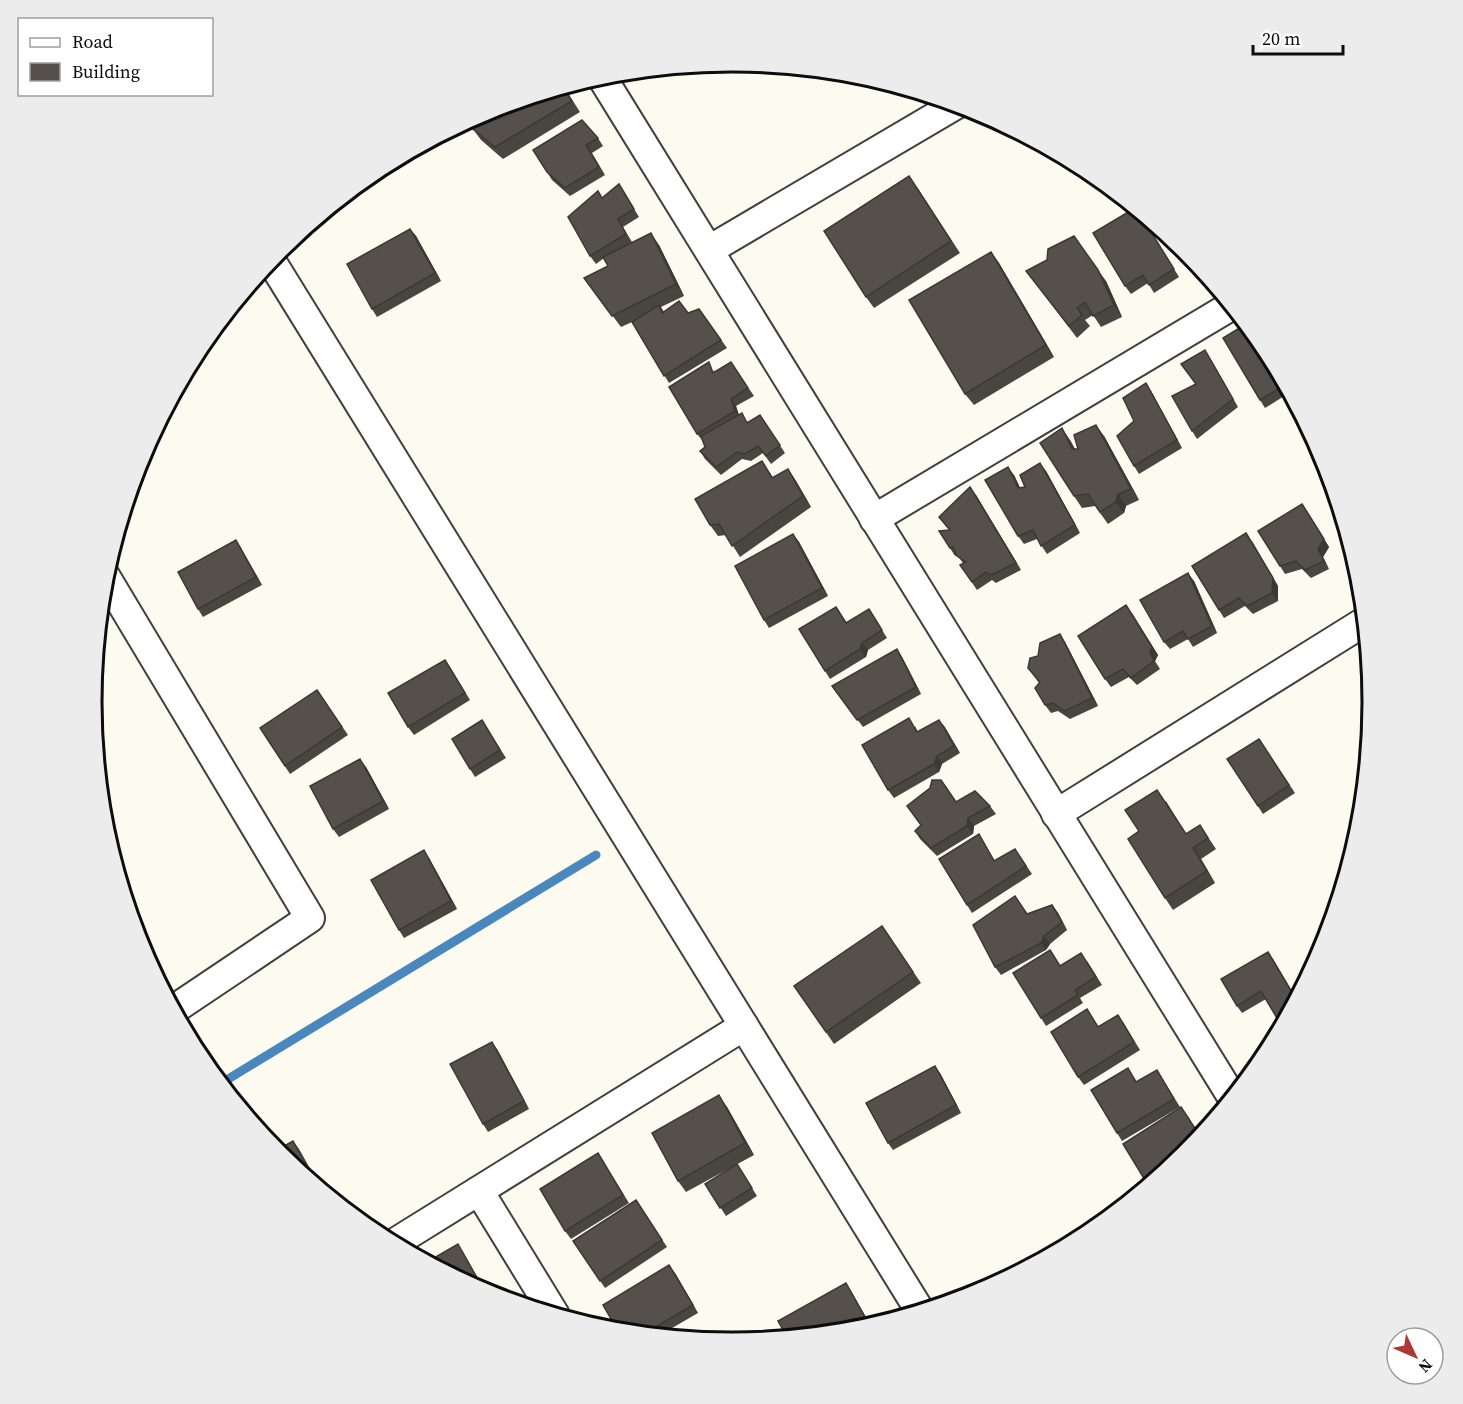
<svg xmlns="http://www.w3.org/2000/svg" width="1463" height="1404" font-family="'Source Serif 4',serif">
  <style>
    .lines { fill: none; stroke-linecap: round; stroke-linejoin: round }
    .stream { stroke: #4a87bd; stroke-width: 9 }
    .minor-casing { stroke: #404040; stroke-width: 32 }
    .minor { stroke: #fff; stroke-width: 28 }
    .wall { fill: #494540 }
    .shaded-wall { fill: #3c3834 }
    .building { fill: #55504b; stroke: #3c3834; stroke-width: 1.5 }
    .rim { fill: none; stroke: #0d0d0d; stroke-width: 3 }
  </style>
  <rect width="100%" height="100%" fill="#fdfbf0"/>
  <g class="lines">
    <!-- stream -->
    <path class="stream" d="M220,1084L596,855"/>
    <defs>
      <g id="minor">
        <path d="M601,76L1232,1097"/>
        <path d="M709,250L957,104"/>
        <path d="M270,259L920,1311"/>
        <path d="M874,519L1231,306"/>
        <path d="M104,574L310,918L173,1010"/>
        <path d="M1056,814L1364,622"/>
        <path d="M479,1191L555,1315"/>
        <path d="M393,1244L744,1026"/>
      </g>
    </defs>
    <!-- minor casing -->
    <use href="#minor" class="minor-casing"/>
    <!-- minor -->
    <use href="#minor" class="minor"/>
  </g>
  <!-- wall -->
  <g class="wall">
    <path d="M564,87L580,112L503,159L481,140L473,129L487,110Z"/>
    <path d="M598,138L603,146L592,153L605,175L570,196L552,180L533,150Z"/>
    <path d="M619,184L639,217L623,227L632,242L623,247L659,245L684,296L661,307L664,312L688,313L699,309L727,348L669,383L632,322L621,327L584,278L608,266L604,258L596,264L590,256L603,197Z"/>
    <path d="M917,187L960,253L874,308L866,297Z"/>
    <path d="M1139,212L1179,277L1154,293L1148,283L1131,294L1125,286Z"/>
    <path d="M410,229L416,236L441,281L377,317L372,309Z"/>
    <path d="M1185,249L1197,265L1190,267L1184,259Z"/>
    <path d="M991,252L999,263L1054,357L974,405L965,394Z"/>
    <path d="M1026,271L1106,281L1122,317L1101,327L1093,315L1085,320L1090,326L1077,338Z"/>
    <path d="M1264,346L1289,393L1265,408L1260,400Z"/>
    <path d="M1210,358L1238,407L1197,439L1192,431L1196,384L1181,364Z"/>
    <path d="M731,362L754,396L736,406L739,415L748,422L760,415L785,453L771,464L763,453L751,461L742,459L721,475L705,459L700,451L705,447L703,441L697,434L714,370L715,372Z"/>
    <path d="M1151,391L1182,448L1139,474L1134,466V421Z"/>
    <path d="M1104,436L1139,500L1126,506L1124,513L1108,524L1095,506L1082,508L1074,496L1070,440L1075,449H1078Z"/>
    <path d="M788,469L796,481L811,507L740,557L726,535L718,536L710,525L770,473L773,478Z"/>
    <path d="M1046,471L1080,533L1047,554L1037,539L1024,544L1018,536L1014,475L1020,488L1025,487Z"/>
    <path d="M976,495L1021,570L996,583L992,580L977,590L960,565L963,563L957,555L955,556L939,531L949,530L939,517Z"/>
    <path d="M1307,511L1329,547L1323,557L1329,569L1311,578L1302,569L1285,574L1280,566Z"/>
    <path d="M793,534L799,542L828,596L769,628L764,620Z"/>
    <path d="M236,540L241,548L262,585L203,617L198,609Z"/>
    <path d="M1252,541L1278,586V601L1253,614L1245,606L1224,618L1219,610Z"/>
    <path d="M1194,581L1217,633L1193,647L1188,639L1170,649L1164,642Z"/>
    <path d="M836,607L847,623L874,617L887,638L868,650L866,657L830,679L825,671Z"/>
    <path d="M1132,613L1158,655L1155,661L1160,669L1137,685L1129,677L1111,687L1105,679Z"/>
    <path d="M1060,634L1065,642L1098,706L1070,719L1058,711L1051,713L1045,705L1039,683L1028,668L1038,656Z"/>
    <path d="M897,649L902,657L921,694L863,727L832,686Z"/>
    <path d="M450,667L470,700L414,735L408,727Z"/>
    <path d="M317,690L348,735L290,774L260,728Z"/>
    <path d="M482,720L506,758L475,777L470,769Z"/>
    <path d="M939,720L960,753L942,764L939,772L894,798L888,790L915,726L918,732Z"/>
    <path d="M1259,739L1295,793L1263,814L1227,759Z"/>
    <path d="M366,767L389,809L339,837L333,829Z"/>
    <path d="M941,780L956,802L990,806L996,814L974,826L973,834L937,856L920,839L915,831L921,825Z"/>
    <path d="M1166,801L1186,834L1200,825L1216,849L1201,859L1215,883L1173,910L1165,898L1139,831Z"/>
    <path d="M979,834L995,861L1020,856L1032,874L972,913L967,905Z"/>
    <path d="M429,858L457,909L404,938L399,930Z"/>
    <path d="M1052,905L1058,913L1067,930L1050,944L1046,950L1001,975L995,967L1027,914Z"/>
    <path d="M882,926L921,983L834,1044L794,986Z"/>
    <path d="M1273,959L1295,996L1281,1025L1266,999L1242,1013L1237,1006Z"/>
    <path d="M1087,961L1102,985L1080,998L1083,1003L1046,1026L1041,1018L1060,965Z"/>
    <path d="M1123,1022L1140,1050L1084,1085L1078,1077L1098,1026Z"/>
    <path d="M497,1049L529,1109L488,1132L483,1124Z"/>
    <path d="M940,1073L961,1113L893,1150L888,1143Z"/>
    <path d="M1133,1076L1137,1082L1162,1078L1180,1107L1122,1141L1117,1133Z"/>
    <path d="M727,1107L754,1155L686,1192L678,1181Z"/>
    <path d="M1187,1115L1200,1136L1184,1155L1148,1185Z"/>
    <path d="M598,1153L629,1203L571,1239L565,1231Z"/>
    <path d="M742,1172L757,1196L726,1216L705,1184Z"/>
    <path d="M636,1200L667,1247L605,1288L573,1241Z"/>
    <path d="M675,1273L698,1313L660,1335L618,1331Z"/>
    <path d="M851,1291L871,1326L856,1330L787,1337Z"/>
  </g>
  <!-- shaded-wall -->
  <g class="shaded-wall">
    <path d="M410,229L416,236L441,281L435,273Z"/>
    <path d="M651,233L659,245L684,296L676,284Z"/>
    <path d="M991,252L999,263L1054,357L1046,345Z"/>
    <path d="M1098,270L1106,281L1122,317L1114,305Z"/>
    <path d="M1146,383L1151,391L1182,448L1177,440Z"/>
    <path d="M731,399L736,406L740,419L735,411Z"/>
    <path d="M1096,425L1104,436L1139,500L1131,489Z"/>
    <path d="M1062,428L1070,440L1081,461L1072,449Z"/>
    <path d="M762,461L770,473L780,490L772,478Z"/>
    <path d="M1040,463L1046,471L1080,533L1075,525Z"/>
    <path d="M1008,467L1014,475L1024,496L1018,488Z"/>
    <path d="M788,469L796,481L811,507L803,496Z"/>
    <path d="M970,487L976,495L1021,570L1016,563Z"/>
    <path d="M1118,494L1126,506L1124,513L1116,502Z"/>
    <path d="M1302,504L1329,547L1323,557L1329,569L1324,561L1318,549Z"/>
    <path d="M1246,533L1278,586V601L1272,593Z"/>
    <path d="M793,534L799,542L828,596L822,588Z"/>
    <path d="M236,540L241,548L262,585L256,577Z"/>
    <path d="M1188,573L1194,581L1217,633L1212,626Z"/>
    <path d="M1126,605L1158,655L1155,661L1160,669L1150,653Z"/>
    <path d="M1060,634L1065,642L1098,706L1092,698Z"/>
    <path d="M862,643L868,650L866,657L860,649Z"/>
    <path d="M897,649L902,657L921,694L916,687Z"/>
    <path d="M939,720L945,727L960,753L954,746Z"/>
    <path d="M937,756L942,764L939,772L934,764Z"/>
    <path d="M360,759L366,767L389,809L383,801Z"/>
    <path d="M968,818L974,826L973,834L967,826Z"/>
    <path d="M1193,848L1201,859L1215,883L1207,871Z"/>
    <path d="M424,850L429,858L457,909L451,901Z"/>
    <path d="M1052,905L1058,913L1067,930L1062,922Z"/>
    <path d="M1044,936L1050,944L1046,950L1041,943Z"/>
    <path d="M1268,952L1273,959L1296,999Z"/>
    <path d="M492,1042L497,1049L529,1109L524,1101Z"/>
    <path d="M935,1066L940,1073L961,1113L956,1105Z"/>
    <path d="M719,1095L727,1107L754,1155L745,1143Z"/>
    <path d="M293,1141L299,1149L322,1190L320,1189Z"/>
    <path d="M458,1244L463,1252L487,1294H486Z"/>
    <path d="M669,1265L675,1273L698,1313L693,1305Z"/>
    <path d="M846,1283L851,1291L871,1326L868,1323Z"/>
  </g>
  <!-- building -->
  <g class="building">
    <path d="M563,87L572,101L495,147L473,129L470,119L487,110Z"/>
    <path d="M582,120L598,138L586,145L599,167L565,188L547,172L533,150Z"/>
    <path d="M909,176L951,241L866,297L824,231Z"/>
    <path d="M619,184L634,209L618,219L626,234L590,256L568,217L598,191L602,198Z"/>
    <path d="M1135,208L1138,211L1174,269L1149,285L1143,275L1125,286L1093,233Z"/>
    <path d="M410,229L435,273L372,309L347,264Z"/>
    <path d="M651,233L676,284L612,316L584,278L608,266L603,257Z"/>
    <path d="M1074,236L1098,270L1114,305L1093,316L1085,302L1077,308L1082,315L1069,326L1026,271L1047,260L1048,249Z"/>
    <path d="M1175,241L1185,249L1191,257L1184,259Z"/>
    <path d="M991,252L1046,345L965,394L909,300Z"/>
    <path d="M679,301L688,313L699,309L721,340L664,376L632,322L659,305L662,313Z"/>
    <path d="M1246,324L1264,346L1285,385L1260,400L1223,338Z"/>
    <path d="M1205,350L1233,399L1192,431L1172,396L1196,384L1181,364Z"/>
    <path d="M709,362L713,373L731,362L748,388L731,399L735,411L697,434L669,387Z"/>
    <path d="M1146,383L1177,440L1134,466L1117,436L1134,421L1123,398Z"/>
    <path d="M742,413L747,423L760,415L780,445L766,456L758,446L745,454L737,452L716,467L700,451L705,447L701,436Z"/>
    <path d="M1096,425L1131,489L1118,494L1116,502L1100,512L1088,494L1074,496L1040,443L1062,428L1072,449H1078L1074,435Z"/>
    <path d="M762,461L772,478L788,469L803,496L732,546L719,524L710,525L695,499Z"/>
    <path d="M1040,463L1075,525L1041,546L1033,530L1018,536L985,480L1008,467L1018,488L1025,487L1020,475Z"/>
    <path d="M970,487L1016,563L991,575L986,572L972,582L960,565L966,562L957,556L953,547L950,548L939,531L950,530L939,517Z"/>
    <path d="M1335,495L1343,522L1330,498Z"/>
    <path d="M1302,504L1324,539L1318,549L1324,561L1305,570L1296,561L1280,566L1258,531Z"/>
    <path d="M1246,533L1273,578L1272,593L1247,606L1239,598L1219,610L1192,566Z"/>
    <path d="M793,534L822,588L764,620L735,566Z"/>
    <path d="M236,540L256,577L198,609L178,572Z"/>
    <path d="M1188,573L1212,626L1188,639L1183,631L1164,642L1140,600Z"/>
    <path d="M1126,605L1152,647L1150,653L1154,661L1131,678L1123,669L1105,679L1078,636Z"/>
    <path d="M836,607L846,623L869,609L882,630L862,643L860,649L825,671L799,629Z"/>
    <path d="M1060,634L1092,698L1065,711L1053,703L1045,705L1035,688L1040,682L1028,668L1030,658L1038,656L1040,643Z"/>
    <path d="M897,649L916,687L857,720L832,686Z"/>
    <path d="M445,660L465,693L408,727L388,693Z"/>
    <path d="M317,690L342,727L285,766L260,728Z"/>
    <path d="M909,718L917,732L939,720L954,746L937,756L934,764L888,790L862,745Z"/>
    <path d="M482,720L500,750L470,769L452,739Z"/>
    <path d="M1259,739L1289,785L1258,806L1227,759Z"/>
    <path d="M360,759L383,801L333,829L310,786Z"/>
    <path d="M932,780H941L956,802L975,791L990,806L968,818L967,826L931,848L915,831L921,825L907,806L930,788Z"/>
    <path d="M1157,790L1186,834L1200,825L1208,838L1193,848L1207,871L1165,898L1128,839L1139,831L1125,810Z"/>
    <path d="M979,834L994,861L1015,849L1026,866L967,905L939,859Z"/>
    <path d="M424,850L451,901L399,930L371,880Z"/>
    <path d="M1015,896L1027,914L1052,905L1062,922L1044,936L1041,943L995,967L973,925Z"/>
    <path d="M882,926L913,972L826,1032L794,986Z"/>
    <path d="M1050,950L1060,966L1081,953L1096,977L1075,990L1078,995L1041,1018L1013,973Z"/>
    <path d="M1268,952L1294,996L1298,994L1281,1025L1261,991L1237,1006L1221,979Z"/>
    <path d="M1087,1009L1098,1027L1118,1015L1134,1042L1078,1077L1051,1032Z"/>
    <path d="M492,1042L524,1101L483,1124L450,1064Z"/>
    <path d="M935,1066L956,1105L888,1143L866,1103Z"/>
    <path d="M1128,1068L1136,1082L1157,1070L1174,1099L1117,1133L1091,1090Z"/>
    <path d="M719,1095L745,1143L678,1181L652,1133Z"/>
    <path d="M1181,1107L1200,1136L1176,1151L1180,1158L1148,1185L1123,1144Z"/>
    <path d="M293,1141L320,1189L278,1155L275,1151Z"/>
    <path d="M598,1153L623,1195L565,1231L540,1189Z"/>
    <path d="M737,1164L752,1188L720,1208L705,1184Z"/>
    <path d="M636,1200L662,1240L600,1281L573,1241Z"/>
    <path d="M458,1244L486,1294L427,1262Z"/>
    <path d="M669,1265L693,1305L644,1334L618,1331L603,1305Z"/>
    <path d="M846,1283L868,1323L854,1330L787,1337L778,1321Z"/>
  </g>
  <!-- crop -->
  <path d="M0 0H1463V1404H0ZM102 702a630 630 0 1 1 1260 0a630 630 0 1 1-1260 0Z" fill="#ececec" fill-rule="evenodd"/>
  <path class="rim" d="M102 702a630 630 0 1 1 1260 0a630 630 0 1 1-1260 0Z"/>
  <!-- legend -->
  <rect x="18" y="18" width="195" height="78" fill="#ffffff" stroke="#9e9e9e" stroke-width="1.5"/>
  <rect x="30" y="38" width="30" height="9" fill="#ffffff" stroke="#9e9e9e" stroke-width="1.5"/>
  <text x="72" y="48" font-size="18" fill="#0d0d0d">Road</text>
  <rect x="30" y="63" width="30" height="18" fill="#55504b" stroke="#9e9e9e" stroke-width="1.5"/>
  <text x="72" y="78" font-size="18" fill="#0d0d0d">Building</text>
  <!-- north arrow -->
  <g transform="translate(1415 1356) rotate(134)"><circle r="28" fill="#ffffff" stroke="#9e9e9e" stroke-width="1.5"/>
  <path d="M0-4.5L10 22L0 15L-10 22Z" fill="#ac3936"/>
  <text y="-9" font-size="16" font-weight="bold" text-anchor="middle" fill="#0d0d0d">N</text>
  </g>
  <!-- scale -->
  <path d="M1253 45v9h90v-9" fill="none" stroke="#0d0d0d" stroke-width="3"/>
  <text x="1262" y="45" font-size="18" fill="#0d0d0d" stroke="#ffffff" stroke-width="4.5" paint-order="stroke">20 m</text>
</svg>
